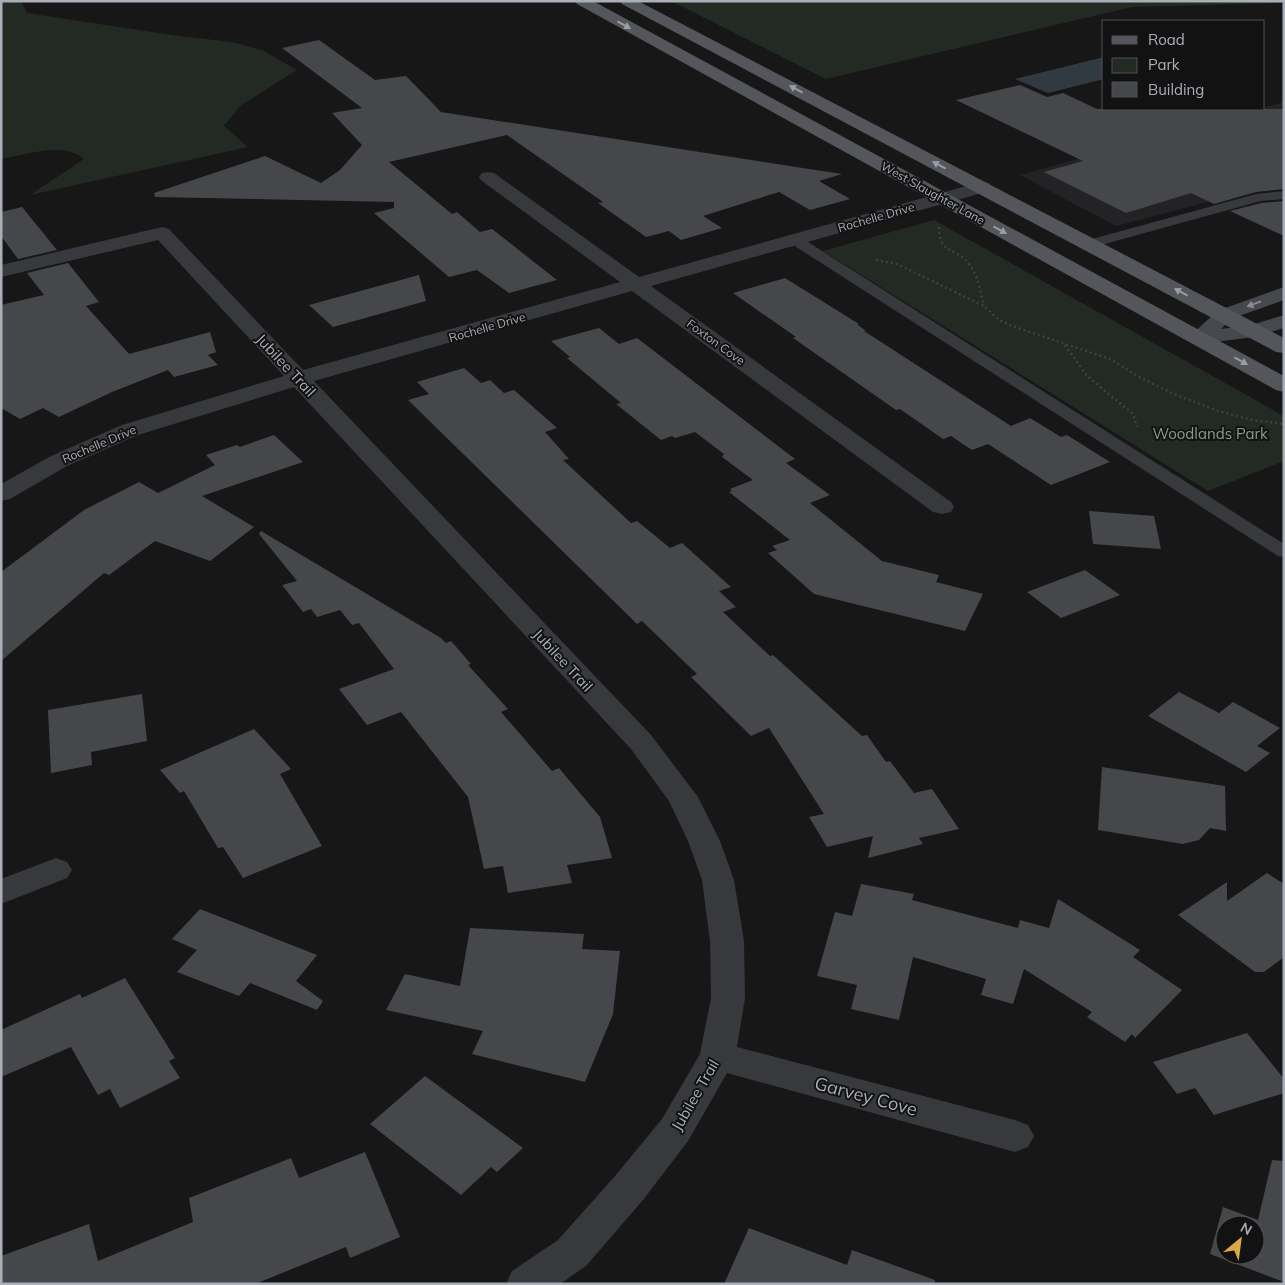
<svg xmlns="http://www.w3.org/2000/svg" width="1285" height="1285" font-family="Mulish,sans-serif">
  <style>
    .built { fill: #232325 }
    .green { fill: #232a24 }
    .water { fill: #313a40 }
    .building { fill: #46474b; fill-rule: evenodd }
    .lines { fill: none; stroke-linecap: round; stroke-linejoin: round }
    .path { stroke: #3e4044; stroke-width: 2.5; stroke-dasharray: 2 3; stroke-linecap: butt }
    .lane { fill: #38393d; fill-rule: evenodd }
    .street { fill: #38393d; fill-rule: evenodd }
    .secondary { fill: #46484d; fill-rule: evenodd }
    .primary { fill: #55565c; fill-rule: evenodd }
    .oneway { fill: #999da5 }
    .oneway2 { fill: #878b92 }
    .labels { text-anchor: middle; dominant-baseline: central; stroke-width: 4; stroke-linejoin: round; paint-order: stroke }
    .far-street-label { font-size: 12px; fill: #aaafb7; stroke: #121213 }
    .street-label { font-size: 15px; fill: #aaafb7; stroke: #121213 }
    .park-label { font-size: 15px; fill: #84a084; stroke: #121213 }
    .near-street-label { font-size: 18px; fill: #aaafb7; stroke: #121213 }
  </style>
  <rect width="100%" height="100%" fill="#171718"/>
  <!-- built -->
  <path class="built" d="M1284,102V182L1116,226L1020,175Z"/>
  <!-- green -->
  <g class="green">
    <path d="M1,1H21L27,13L178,36L232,42L262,50L297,70L240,106L224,126L248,147L30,195L84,159C64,141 26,155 1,159Z"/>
    <path d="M671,1H1284V3L1132,7L826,79Z"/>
    <path d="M934,220L1284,416V461L1208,491L823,251Z"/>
  </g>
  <!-- water -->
  <path class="water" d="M1104,57V79L1048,93L1015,79Z"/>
  <!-- building -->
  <g class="building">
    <path d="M319,40L375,80L406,76L441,112L842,174L819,181L850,199L810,210L779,192L703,216L722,228L681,240L669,231L646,237L598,203L603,202L507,135L389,162L452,214L457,212L480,232L492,229L557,280L509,293L477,270L449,277L374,213L394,208V202L155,197L154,193L265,156L321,183L340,170L362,145L332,113L362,108L282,48Z"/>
    <path d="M1020,85L1047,97L1063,93L1097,109H1284V189L1256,192L1214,204L1191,193L1126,213L1044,172L1083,161L956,100Z"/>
    <path d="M1284,201V236L1230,211L1261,203Z"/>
    <path d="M22,207L57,250L18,259L1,236V212Z"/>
    <path d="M68,263L99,302L86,306L129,354L210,332L216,352L208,355L218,365L174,377L168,370L112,392L59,417L43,408L20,419L1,408V305L44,295L27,273Z"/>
    <path d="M419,275L426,301L333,327L309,305Z"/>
    <path d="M785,278L859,324H857L866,331H864L1011,426L1030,418L1061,437L1067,435L1110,462L1051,485L988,444L972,450L951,436L943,439L900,409L896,410L793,338L796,337L733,293Z"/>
    <path d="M599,328L619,344L637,338L795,459L786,463L830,495L810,503L882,561L939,575L936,582L983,594L965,631L814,594L768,553L777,550L772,546L790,540L729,492L732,491L730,489L753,480L722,457L724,454L695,432L675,438L672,436L661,440L616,404L621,403L567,358L570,357L551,341Z"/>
    <path d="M464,368L481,383L490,380L504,393L514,390L557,428L545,432L569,459L563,460L631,523L637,521L670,548L682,543L731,587L719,591L736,607L723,612L770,656L773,655L862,736L867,735L886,762L890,761L914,793L932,789L959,829L919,838L923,844L868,858L873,836L827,847L809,817L824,814L769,728L751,736L691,677L697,674L642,621L637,624L408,400L429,394L417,382Z"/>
    <path d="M274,435L303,462L202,496L254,527L210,561L155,541L109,575L104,573L1,661V572L84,510L139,482L158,493L215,465L206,455L237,445L240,447Z"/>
    <path d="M1089,511L1154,516L1161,549L1093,544Z"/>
    <path d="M261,531L441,638L446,643L451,641L471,664L468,665L508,709L501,712L552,771L559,768L600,817L612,858L567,865L572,883L508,893L503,866L484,869L468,797L401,712L367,725L339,689L394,669L359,623L352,625L340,610L317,617L311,609L303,612L282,585L297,581L259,534Z"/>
    <path d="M1085,570L1120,595L1061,618L1027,592Z"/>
    <path d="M1179,692L1219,713L1233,702L1280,728L1257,746L1270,753L1246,772L1148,716Z"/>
    <path d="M142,694L147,741L91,752L92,765L51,773L48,710Z"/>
    <path d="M254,729L291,769L280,774L322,846L243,878L223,847L218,848L184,791L180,793L160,770Z"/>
    <path d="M1102,767L1225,786L1226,831L1210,828L1199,840L1183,844L1098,830Z"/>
    <path d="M1267,873L1284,884V957L1264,972H1255L1178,915L1227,882V901Z"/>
    <path d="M861,884L914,894L912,900L1018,928L1020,920L1049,928L1058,899L1140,950L1133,957L1182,990L1135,1038L1132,1034L1125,1042L1087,1017L1092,1012L1024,969L1013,1004L981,995L986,979L913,957L899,1020L851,1009L857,985L817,976L835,912L852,916Z"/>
    <path d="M200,909L317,955L296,981L323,1001L317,1010L250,983L239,996L177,972L197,950L172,939Z"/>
    <path d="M470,928L584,934L582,949L620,951L613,1014L585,1082L472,1054L483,1031L386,1010L405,974L460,986Z"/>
    <path d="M125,978L175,1058L169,1061L180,1078L120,1108L110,1089L98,1095L71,1047L1,1077V1030L80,994L82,998Z"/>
    <path d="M1247,1033L1284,1079V1093L1214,1115L1195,1088L1177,1094L1153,1062Z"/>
    <path d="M425,1076L523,1148L497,1172L491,1167L461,1195L370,1124Z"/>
    <path d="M365,1152L400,1237L350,1258L346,1247L255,1284H1V1256L89,1224L98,1261L193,1222L189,1198L291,1158L299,1178Z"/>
    <path d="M1272,1160L1284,1161V1282L1210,1254L1223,1207L1258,1220ZM1225,1225H1255V1255H1225Z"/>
    <path d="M749,1228L847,1265L852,1250L935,1280L934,1284H724Z"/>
  </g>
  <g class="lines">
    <!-- path -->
    <g class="path">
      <path d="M939,227C939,255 956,247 969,264C979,276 980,292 984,306"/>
      <path d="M876,260L897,264L984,306L999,320L1012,326L1110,359L1139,377L1174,394L1218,411L1253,420L1284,424"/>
      <path d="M1065,345L1087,376L1133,414L1137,427"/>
    </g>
    <!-- lane -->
    <g class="lane">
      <path d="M1284,191V199L1261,201L1090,248L1083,244L1085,241L1256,194Z"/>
      <path d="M795,236L800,237L1284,544V557L1278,556L790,243L788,240Z"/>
    </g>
    <!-- street -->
    <g class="street">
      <path d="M488,172L494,173L639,277L977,183L983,182L989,183L992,187L989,191L651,286L951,502L954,507L951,512L942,514L933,512L632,291L314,381L651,735L698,797L720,841L734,880L744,941L745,998L737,1047L1015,1120L1028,1125L1034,1136L1028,1147L1015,1152L727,1073L688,1141L643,1200L586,1266L560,1284H506L512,1271L558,1240L615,1176L662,1119L700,1054L711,998L710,941L702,880L688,841L669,801L631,749L294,387L138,435L67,466L10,499L1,501V484L51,456L122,425L284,376L158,240L1,277V265L162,227L169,229L303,370L620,282L482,181L479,177L482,173Z"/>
      <path d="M56,858L67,862L72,870L67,878L1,904V879Z"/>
    </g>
    <!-- secondary -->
    <path class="secondary" d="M1284,287V300L1231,319L1221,329L1251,325L1284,315V328L1254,337L1199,344L1191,343L1188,338L1217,311Z"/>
    <!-- primary -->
    <g class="primary">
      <path d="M575,1H593L1284,376V392L1276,390L577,4Z"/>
      <path d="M620,1H638L1284,338V353L1276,352L622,4Z"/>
    </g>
  </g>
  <!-- one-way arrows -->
  <defs><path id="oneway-solid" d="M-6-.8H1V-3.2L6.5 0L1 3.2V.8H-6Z" transform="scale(1.25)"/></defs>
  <g class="oneway">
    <use href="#oneway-solid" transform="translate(624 25) rotate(29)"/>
    <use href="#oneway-solid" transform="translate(796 89) rotate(-152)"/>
    <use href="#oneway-solid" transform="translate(939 165) rotate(-152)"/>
    <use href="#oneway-solid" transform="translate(1000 230) rotate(29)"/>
    <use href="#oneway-solid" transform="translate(1181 292) rotate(-152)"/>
    <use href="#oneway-solid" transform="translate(1241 361) rotate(29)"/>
  </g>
  <use class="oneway2" href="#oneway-solid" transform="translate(1254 304) rotate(160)"/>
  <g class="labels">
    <!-- far-street labels -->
    <g class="far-street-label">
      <text transform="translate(933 193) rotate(29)">West Slaughter Lane</text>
      <text transform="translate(876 217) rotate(-16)">Rochelle Drive</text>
      <text transform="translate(487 327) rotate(-16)">Rochelle Drive</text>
      <text transform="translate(716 342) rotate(36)">Foxton Cove</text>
      <text transform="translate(99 444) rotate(-23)">Rochelle Drive</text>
    </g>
    <!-- street labels -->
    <g class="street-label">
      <text transform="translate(286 365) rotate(47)">Jubilee Trail</text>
      <text transform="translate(563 660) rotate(47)">Jubilee Trail</text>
      <text transform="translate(695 1095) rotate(-60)">Jubilee Trail</text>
    </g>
    <!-- park labels -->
    <g class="park-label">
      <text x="1210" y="433">Woodlands Park</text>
    </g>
    <!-- near-street labels -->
    <g class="near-street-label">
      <text transform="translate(866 1096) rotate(15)">Garvey Cove</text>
    </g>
  </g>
  <!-- border -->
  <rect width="1285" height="1285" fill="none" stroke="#aaafb7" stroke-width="5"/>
  <!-- legend -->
  <rect x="1102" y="20" width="162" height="90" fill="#121213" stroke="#4f5155"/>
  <rect x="1112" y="36" width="25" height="8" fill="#55565c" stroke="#4f5155"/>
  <text x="1148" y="45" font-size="15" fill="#aaafb7">Road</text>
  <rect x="1112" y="58" width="25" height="15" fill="#232a24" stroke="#4f5155"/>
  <text x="1148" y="70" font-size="15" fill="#aaafb7">Park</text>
  <rect x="1112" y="82" width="25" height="15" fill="#46474b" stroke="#4f5155"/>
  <text x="1148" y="95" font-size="15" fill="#aaafb7">Building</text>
  <!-- north arrow -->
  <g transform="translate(1240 1240) rotate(29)"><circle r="24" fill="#121213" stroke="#4f5155"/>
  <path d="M0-4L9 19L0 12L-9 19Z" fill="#dea749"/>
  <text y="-8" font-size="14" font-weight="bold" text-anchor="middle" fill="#aaafb7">N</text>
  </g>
</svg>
